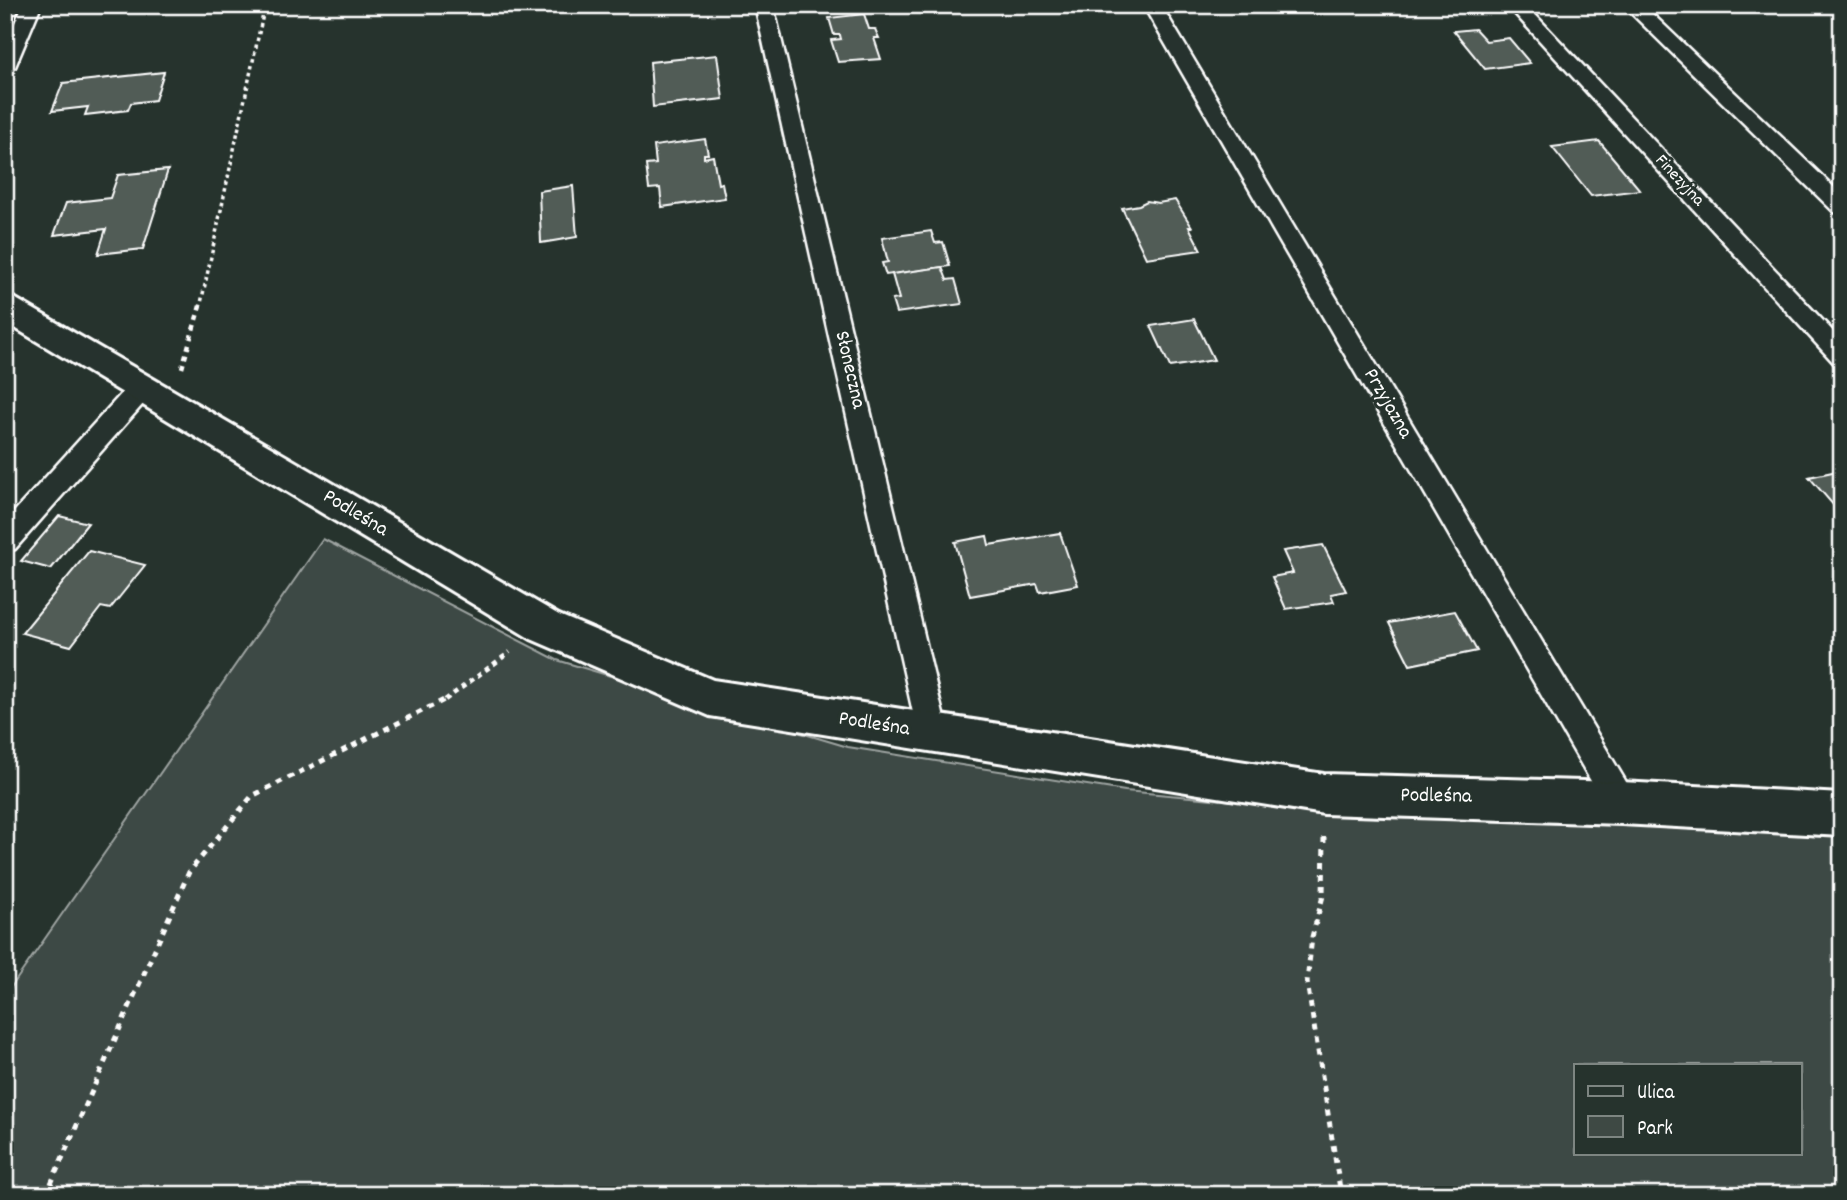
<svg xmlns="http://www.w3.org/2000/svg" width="1847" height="1200" font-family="Dekko,sans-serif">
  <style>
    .green { fill: #3e4944; stroke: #9ea4a2; stroke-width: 2; fill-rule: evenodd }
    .building { fill: #515c57; stroke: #fff; stroke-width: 2 }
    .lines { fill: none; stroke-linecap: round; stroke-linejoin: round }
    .service-casing { stroke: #fff; stroke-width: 5 }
    .minor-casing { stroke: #fff; stroke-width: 6 }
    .path-far2 { stroke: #fff; stroke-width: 3.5; stroke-dasharray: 3.5 3.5; stroke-linecap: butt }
    .path-far1 { stroke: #fff; stroke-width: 4.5; stroke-dasharray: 5 5; stroke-linecap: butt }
    .path { stroke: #fff; stroke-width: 5; stroke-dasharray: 6 6; stroke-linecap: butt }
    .service { fill: #26332d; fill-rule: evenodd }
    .minor { fill: #26332d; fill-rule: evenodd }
    .labels { text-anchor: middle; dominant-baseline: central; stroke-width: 6; stroke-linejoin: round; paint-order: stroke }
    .far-street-label { font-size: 18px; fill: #fff; stroke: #26332d }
    .street-label { font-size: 21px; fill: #fff; stroke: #26332d }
  </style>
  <rect width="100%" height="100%" fill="#26332d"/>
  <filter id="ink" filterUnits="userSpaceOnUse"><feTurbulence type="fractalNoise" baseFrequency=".0143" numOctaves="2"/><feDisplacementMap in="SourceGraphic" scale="14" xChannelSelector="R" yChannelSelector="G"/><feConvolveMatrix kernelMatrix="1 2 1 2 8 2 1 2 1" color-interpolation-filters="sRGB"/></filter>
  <g filter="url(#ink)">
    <!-- green -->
    <path class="green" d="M323,539L557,660L848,747L1125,791L1410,817L1842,833V1195H5V996ZM1576,1065H1800V1153H1576Z"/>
    <!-- building -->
    <g class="building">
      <path d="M864,14L869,29H875L879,38H874L881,59L838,62L831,40L841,39L840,35H834L829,18Z"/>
      <path d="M1475,29L1486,41L1509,38L1530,63L1485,69L1454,31Z"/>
      <path d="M717,55L723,99L653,107L650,62Z"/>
      <path d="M164,72L155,100L131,103L128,110L85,115L88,107L52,111L63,83Z"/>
      <path d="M705,139L708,154H704V158L713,156L718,184L722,183L725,198L662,207L660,188L649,189L646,165L656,164L654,146Z"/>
      <path d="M1599,141L1640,190L1591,196L1552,147Z"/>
      <path d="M168,170L143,249L98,254L106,229L54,235L66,203L110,198L118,175Z"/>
      <path d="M573,186L577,237L541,243L539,191Z"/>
      <path d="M1175,200L1192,227H1189L1201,250L1146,258L1122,208L1139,205L1147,201L1158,203Z"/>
      <path d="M931,231L935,243L943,242L950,266L886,275L882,263L888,262L882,238Z"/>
      <path d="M942,267L947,280L955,279L962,304L896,313L892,300L899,299L892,274Z"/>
      <path d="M1194,319L1214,360L1170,367L1151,326Z"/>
      <path d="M1842,470V514H1841L1809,477Z"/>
      <path d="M59,516L88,523L51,569L21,561Z"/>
      <path d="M1060,533L1078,585L1040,592L1037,584L970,596L955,542L987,536L989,545Z"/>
      <path d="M1323,545L1346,591L1331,594L1334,602L1286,609L1272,577L1293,573L1283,551Z"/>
      <path d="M89,551L145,565L110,609L101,607L71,646L22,633Z"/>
      <path d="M1455,611L1477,651L1410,665L1389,623Z"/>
    </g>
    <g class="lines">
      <defs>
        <g id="service">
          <path d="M23,5H41L15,67L5,73V45Z"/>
          <path d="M755,5H773L948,735L944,745L933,749L922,745L918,735Z"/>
          <path d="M1143,5H1161L1632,792L1637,803L1632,814L1621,818L1610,814Z"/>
          <path d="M1507,5H1526L1842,341V366L1834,363Z"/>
          <path d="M1623,5H1643L1842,195V214L1834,212Z"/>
          <path d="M142,379L151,381L154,388L151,395L15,549L5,552V522L133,381Z"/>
        </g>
        <path id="minor" d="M5,296L16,299L559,615L713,680L1324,774L1621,782L1842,794V836L1621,824L1324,814L710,716L531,639L5,322Z"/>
      </defs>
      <!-- service casing -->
      <use href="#service" class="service-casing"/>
      <!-- minor casing -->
      <use href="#minor" class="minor-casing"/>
      <!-- path-far2 -->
      <path class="path-far2" d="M200,308L265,5"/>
      <!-- path-far1 -->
      <g class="path-far1">
        <path d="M182,368L200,306"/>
        <path d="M445,700L510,652"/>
      </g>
      <!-- path -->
      <g class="path">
        <path d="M1324,837L1323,896L1312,937L1307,982L1341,1195"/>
        <path d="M46,1195L189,872L252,796L448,698"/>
      </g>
      <!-- service -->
      <use href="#service" class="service"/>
      <!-- minor -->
      <use href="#minor" class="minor"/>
    </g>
  </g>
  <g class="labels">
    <!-- far-street labels -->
    <g class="far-street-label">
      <text transform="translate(1679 181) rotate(47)">Finezyjna</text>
    </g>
    <!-- street labels -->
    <g class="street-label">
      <text transform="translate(849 370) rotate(77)">Słoneczna</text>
      <text transform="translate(1387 404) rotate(60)">Przyjazna</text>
      <text transform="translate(355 514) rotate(31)">Podleśna</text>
      <text transform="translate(874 725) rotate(9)">Podleśna</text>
      <text transform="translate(1436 797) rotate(1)">Podleśna</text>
    </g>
  </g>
  <!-- margin -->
  <rect width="1847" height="1200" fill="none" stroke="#26332d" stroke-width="28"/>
  <rect x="14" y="14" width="1819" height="1172" fill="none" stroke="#fff" stroke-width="2.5" filter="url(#ink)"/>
  <!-- legend -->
  <rect x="1574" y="1064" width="228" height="91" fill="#26332d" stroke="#7d8581" stroke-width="2"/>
  <rect x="1588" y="1086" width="35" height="10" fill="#26332d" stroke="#7d8581" stroke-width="2"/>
  <text x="1637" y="1098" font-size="21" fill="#ffffff">Ulica</text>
  <rect x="1588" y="1116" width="35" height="21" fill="#3e4944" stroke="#7d8581" stroke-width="2"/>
  <text x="1637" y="1134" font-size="21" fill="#ffffff">Park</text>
</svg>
